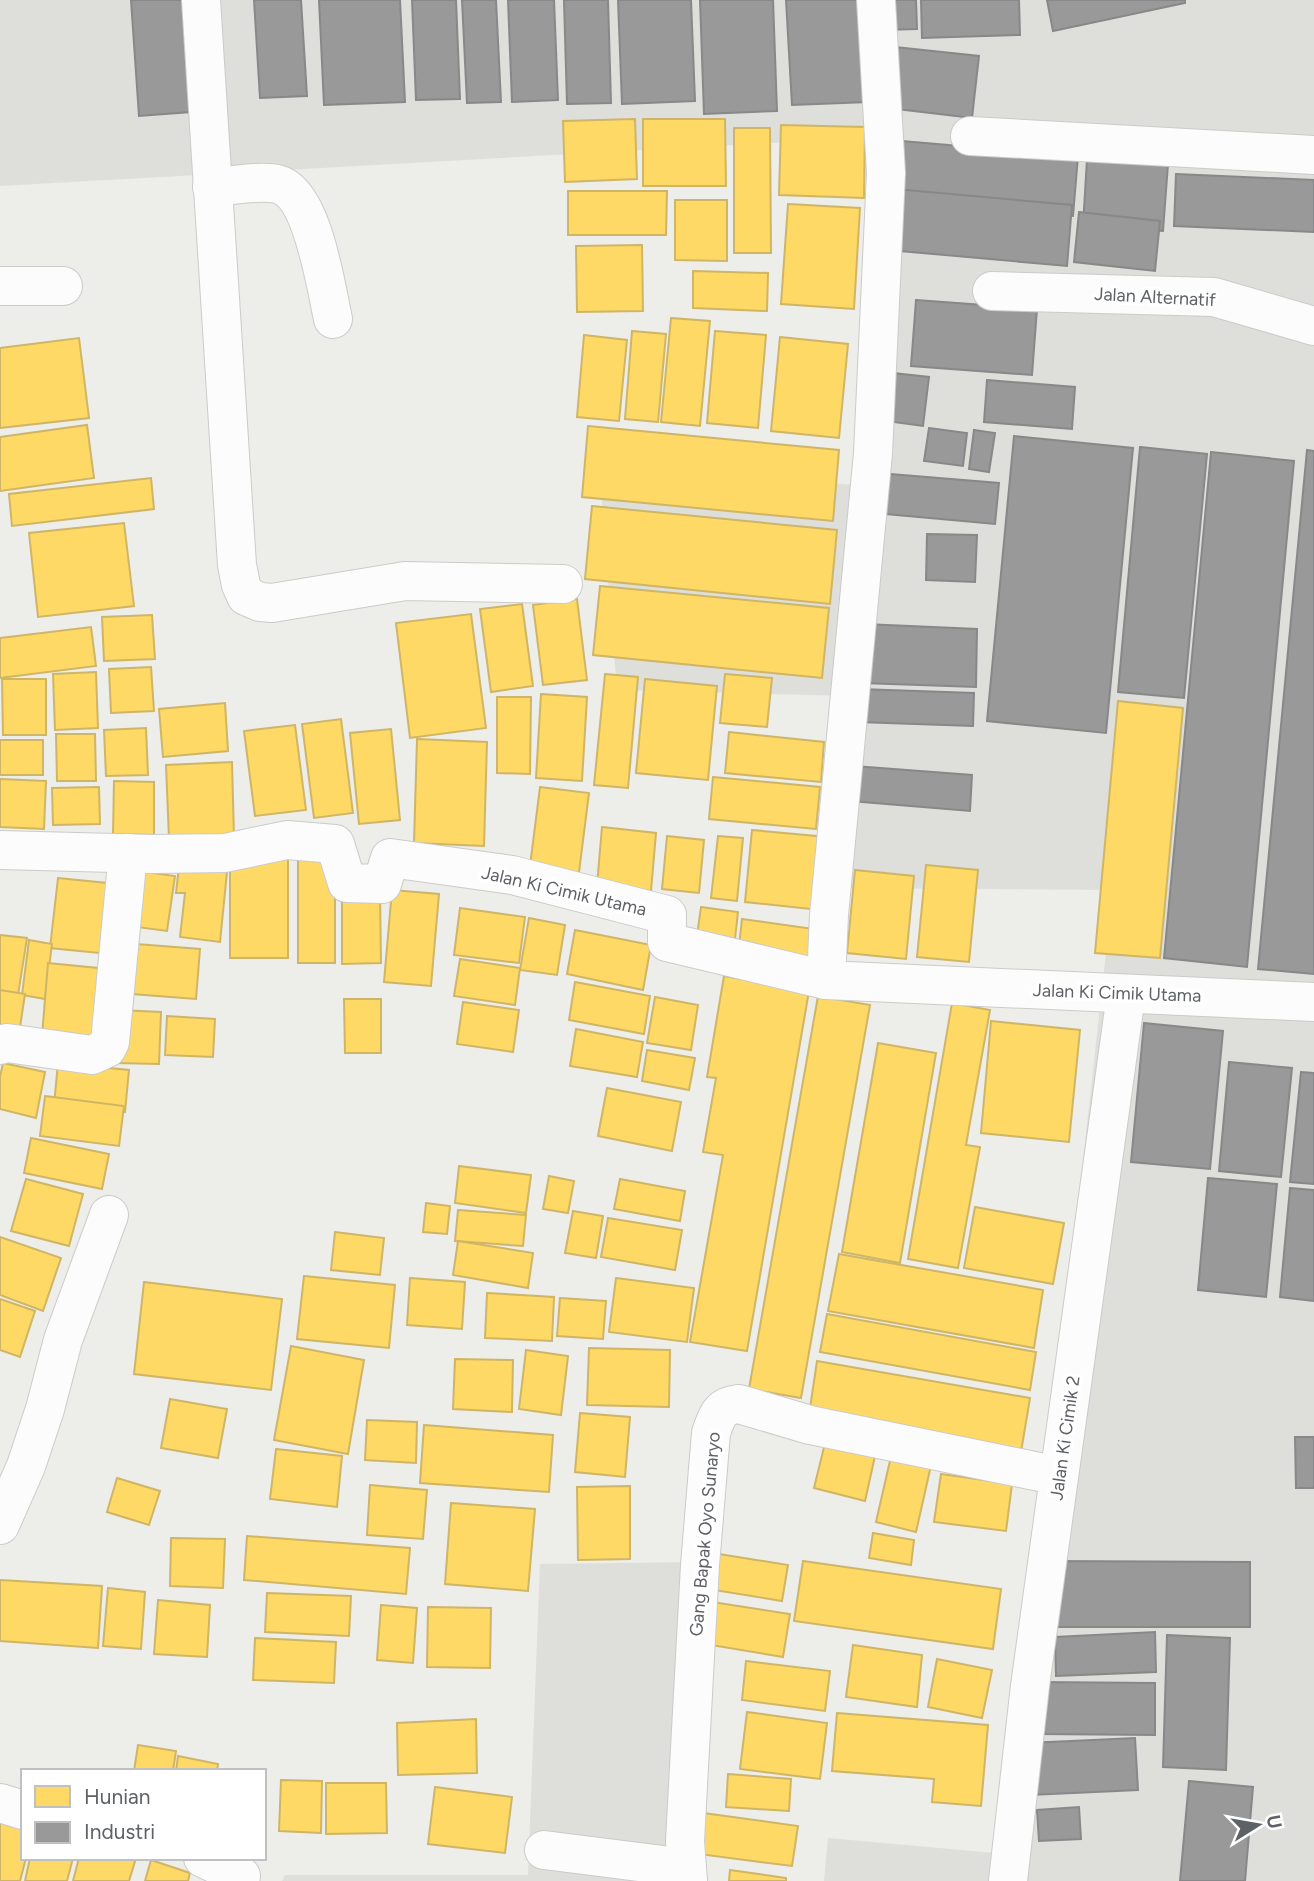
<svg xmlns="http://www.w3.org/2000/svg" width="1314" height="1881" font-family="Figtree,sans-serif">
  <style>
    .industrial { fill: #dededa }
    .homes { fill: #ffd966; stroke: #cfb566; stroke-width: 2 }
    .industry { fill: #999; stroke: #87888a; stroke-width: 2 }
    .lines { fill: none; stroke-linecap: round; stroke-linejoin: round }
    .minor-casing { stroke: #cbcbcb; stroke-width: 40 }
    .minor { stroke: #fcfcfc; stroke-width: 38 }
    .labels { text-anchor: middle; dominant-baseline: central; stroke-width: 7; stroke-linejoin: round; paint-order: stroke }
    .street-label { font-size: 18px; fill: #5e6166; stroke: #fff }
  </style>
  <rect width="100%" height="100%" fill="#edede9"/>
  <!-- industrial -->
  <g class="industrial">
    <path d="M0,0H1314V1881H824L828,1838L1006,1854L1113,890L835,888L849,696L617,690L599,465L868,486L877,137L0,186Z"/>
    <path d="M702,1562L703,1881H282L285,1875H528L540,1564Z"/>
  </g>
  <!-- homes -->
  <g class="homes">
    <path d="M635,119L637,179L565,182L563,121Z"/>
    <path d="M643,119H725L726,186H643Z"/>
    <path d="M781,125L865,127L864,198L779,195Z"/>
    <path d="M734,128H770L771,253H734Z"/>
    <path d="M568,191H667L666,235H568Z"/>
    <path d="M675,200H727V261L675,260Z"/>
    <path d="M788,204L860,208L854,309L781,304Z"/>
    <path d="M642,245L643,311L577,312L576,246Z"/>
    <path d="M693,271L768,273L767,311L693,308Z"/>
    <path d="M671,318L710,321L700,426L661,422Z"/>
    <path d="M632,331L666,334L658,422L625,419Z"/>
    <path d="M715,331L766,335L758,428L707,423Z"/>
    <path d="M584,335L627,340L619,421L577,417Z"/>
    <path d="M780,337L848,344L839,438L771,431Z"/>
    <path d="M79,338L89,418L0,428V348Z"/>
    <path d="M87,425L94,478L0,491V437Z"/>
    <path d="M588,426L839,450L833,521L582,497Z"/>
    <path d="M151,478L154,509L12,526L9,494Z"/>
    <path d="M592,506L837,530L830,604L585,579Z"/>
    <path d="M124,523L134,606L38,617L29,533Z"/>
    <path d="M600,586L829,608L822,678L593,655Z"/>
    <path d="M577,599L587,680L543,685L533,605Z"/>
    <path d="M522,604L533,686L491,692L480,609Z"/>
    <path d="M471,614L486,728L410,738L396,623Z"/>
    <path d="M152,615L155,659L104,661L102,617Z"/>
    <path d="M91,627L96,666L0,678V638Z"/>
    <path d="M151,667L154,711L111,713L109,669Z"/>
    <path d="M96,672L98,728L55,730L53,674Z"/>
    <path d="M605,674L638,677L628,788L594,785Z"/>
    <path d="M725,674L772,678L767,727L720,723Z"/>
    <path d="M2,679H46V735H3Z"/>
    <path d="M645,679L717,686L708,780L636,773Z"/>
    <path d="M541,694L587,697L582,781L536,778Z"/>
    <path d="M497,697H531L530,774L497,773Z"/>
    <path d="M1118,701L1183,708L1160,958L1095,953Z"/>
    <path d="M225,703L228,751L163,757L159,709Z"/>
    <path d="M341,719L353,813L314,818L302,724Z"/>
    <path d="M295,725L306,810L255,816L244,731Z"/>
    <path d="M146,728L148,775L106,776L104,730Z"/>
    <path d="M391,729L400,820L359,824L350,733Z"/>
    <path d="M729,732L824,742L821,782L725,773Z"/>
    <path d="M56,734H95L96,781H57Z"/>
    <path d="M417,739L487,742L484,846L414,843Z"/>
    <rect x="0" y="740" width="43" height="35"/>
    <path d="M232,762L234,837L169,839L166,765Z"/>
    <path d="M713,777L820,787L816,829L709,819Z"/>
    <path d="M0,779L46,781L44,829L0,827Z"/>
    <path d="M114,781L154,782V835L113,834Z"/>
    <path d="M99,787L100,824L53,825L52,788Z"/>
    <path d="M540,787L589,793L578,880L529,874Z"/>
    <path d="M602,827L656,833L651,891L597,885Z"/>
    <path d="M752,830L827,837L820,910L745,902Z"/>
    <path d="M667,836L704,840L699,893L662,889Z"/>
    <path d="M718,836L743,838L737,901L711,898Z"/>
    <path d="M288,852V958H230V865Z"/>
    <rect x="298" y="858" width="37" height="105"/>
    <path d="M926,865L978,870L969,962L917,957Z"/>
    <path d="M179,866L227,872L220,942L180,937L185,893H176Z"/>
    <path d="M855,870L914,876L906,959L847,953Z"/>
    <path d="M137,871L175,876L167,931L129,926Z"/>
    <path d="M58,878L117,884L109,954L50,948Z"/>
    <path d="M392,890L439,894L431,986L384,982Z"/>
    <path d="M342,891H380L381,963L342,964Z"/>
    <path d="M701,907L738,912L734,948L696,943Z"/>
    <path d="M460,908L525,917L519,963L454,955Z"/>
    <path d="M529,918L565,925L557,975L520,970Z"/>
    <path d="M742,919L814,929L810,964L738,955Z"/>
    <path d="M575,930L651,945L643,990L567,974Z"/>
    <path d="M0,935L27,938L18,995L0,993Z"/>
    <path d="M29,940L52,944L45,999L22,995Z"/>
    <path d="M136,944L200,949L196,999L132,994Z"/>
    <path d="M460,959L520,968L515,1005L454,996Z"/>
    <path d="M48,963L108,969L102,1042L42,1036Z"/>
    <path d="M724,976L809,991L747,1351L690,1342L723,1155L703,1152L716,1078L707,1077Z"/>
    <path d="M575,982L650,996L644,1034L569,1020Z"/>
    <path d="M0,990L25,994L19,1034L0,1031Z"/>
    <path d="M818,996L870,1005L801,1398L749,1389Z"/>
    <path d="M655,997L698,1005L691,1050L647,1043Z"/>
    <path d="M344,999H381V1053H345Z"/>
    <path d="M463,1002L519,1010L513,1052L457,1044Z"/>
    <path d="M952,1003L990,1010L966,1145L980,1147L958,1268L908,1259Z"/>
    <path d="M119,1010L161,1012L159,1064L117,1063Z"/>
    <path d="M167,1016L215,1019L213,1057L165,1055Z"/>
    <path d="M991,1021L1080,1030L1069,1142L981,1133Z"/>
    <path d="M576,1029L643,1042L637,1077L570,1066Z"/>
    <path d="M878,1043L936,1053L900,1263L842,1252Z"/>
    <path d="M647,1050L695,1058L689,1090L642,1081Z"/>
    <path d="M3,1063L45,1072L36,1118L0,1109V1077Z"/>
    <path d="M58,1063L129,1070L125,1112L54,1105Z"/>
    <path d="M607,1088L681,1102L672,1151L598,1136Z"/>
    <path d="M45,1096L124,1106L119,1146L40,1136Z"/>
    <path d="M31,1138L109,1154L102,1189L24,1173Z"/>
    <path d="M459,1166L531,1175L526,1213L455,1203Z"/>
    <path d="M549,1176L574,1181L568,1213L543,1209Z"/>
    <path d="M26,1179L83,1194L69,1246L11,1231Z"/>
    <path d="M620,1179L685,1191L680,1221L614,1209Z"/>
    <path d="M426,1203L450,1206L447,1234L423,1232Z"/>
    <path d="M975,1207L1064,1223L1053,1284L964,1268Z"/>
    <path d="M458,1210L526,1215L523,1246L455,1241Z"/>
    <path d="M573,1211L603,1216L596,1258L565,1253Z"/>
    <path d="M608,1218L682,1230L675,1270L601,1257Z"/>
    <path d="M335,1232L384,1238L380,1275L331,1270Z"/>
    <path d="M0,1237L61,1258L43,1311L0,1295Z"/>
    <path d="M458,1241L533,1253L528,1288L453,1275Z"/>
    <path d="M839,1254L1043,1290L1034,1348L828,1311Z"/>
    <path d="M304,1276L395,1285L389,1348L297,1339Z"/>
    <path d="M410,1278L465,1282L462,1329L407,1325Z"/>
    <path d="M616,1278L694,1288L687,1342L609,1332Z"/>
    <path d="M144,1282L282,1299L271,1390L134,1374Z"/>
    <path d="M487,1293L554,1297L552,1341L485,1338Z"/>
    <path d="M560,1298L606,1301L603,1339L557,1336Z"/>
    <path d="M0,1299L35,1311L20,1357L0,1350Z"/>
    <path d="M827,1314L1036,1352L1030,1390L820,1352Z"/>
    <path d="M291,1346L364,1360L348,1454L274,1440Z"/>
    <path d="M589,1348L670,1350L669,1407L587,1405Z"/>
    <path d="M526,1350L568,1356L561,1415L519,1409Z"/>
    <path d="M455,1359L513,1360L512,1412L453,1409Z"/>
    <path d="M817,1361L1030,1398L1021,1452L809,1415Z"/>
    <path d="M170,1399L227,1409L218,1458L161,1448Z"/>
    <path d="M580,1413L630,1417L625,1477L575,1472Z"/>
    <path d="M367,1420L417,1422L416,1463L365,1460Z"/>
    <path d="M424,1425L553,1435L549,1492L420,1483Z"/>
    <path d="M827,1435L877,1447L865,1501L814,1488Z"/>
    <path d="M276,1449L342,1456L337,1507L270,1499Z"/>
    <path d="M892,1452L932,1461L916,1532L876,1522Z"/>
    <path d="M941,1474L1012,1484L1006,1531L934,1522Z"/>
    <path d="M117,1478L160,1491L149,1525L107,1512Z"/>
    <path d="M370,1485L427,1490L423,1539L367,1535Z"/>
    <path d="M630,1486V1559L578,1560L577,1487Z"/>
    <path d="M451,1503L535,1509L528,1591L445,1584Z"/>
    <path d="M873,1533L914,1540L911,1565L869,1558Z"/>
    <path d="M247,1536L410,1548L406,1594L244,1580Z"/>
    <path d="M171,1538L225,1539L223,1588L170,1586Z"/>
    <path d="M719,1554L788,1565L782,1601L714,1590Z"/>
    <path d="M803,1561L1001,1589L993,1649L794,1621Z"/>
    <path d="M0,1580L102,1586L98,1648L0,1641Z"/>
    <path d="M108,1588L145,1592L141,1649L103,1646Z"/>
    <path d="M267,1593L351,1596L349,1636L265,1632Z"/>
    <path d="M158,1600L210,1605L207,1657L154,1654Z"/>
    <path d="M712,1602L790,1614L783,1657L705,1644Z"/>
    <path d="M381,1605L417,1608L413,1663L377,1660Z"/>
    <path d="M428,1607L491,1608L490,1668L427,1667Z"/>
    <path d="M255,1638L336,1642L334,1683L253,1680Z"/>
    <path d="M853,1645L922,1655L917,1707L846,1697Z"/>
    <path d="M937,1659L992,1670L982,1718L928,1707Z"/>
    <path d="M746,1661L830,1671L825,1711L742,1700Z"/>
    <path d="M747,1712L827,1723L820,1779L740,1769Z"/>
    <path d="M837,1713L988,1725L981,1806L932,1802L934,1779L832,1771Z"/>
    <path d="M476,1719L477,1773L398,1775L397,1723Z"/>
    <path d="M138,1745L176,1751L173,1771H134Z"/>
    <path d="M178,1756L218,1764L217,1771H176Z"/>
    <path d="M728,1774L791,1779L789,1811L726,1807Z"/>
    <path d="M281,1780L322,1781L321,1833L279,1831Z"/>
    <path d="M326,1783H386L387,1833L326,1834Z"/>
    <path d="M435,1787L512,1797L505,1853L428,1844Z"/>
    <path d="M696,1812L798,1826L792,1866L691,1853Z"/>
    <path d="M0,1820L23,1826V1858H26L20,1881H0Z"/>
    <path d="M30,1858H73L67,1881H25Z"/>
    <path d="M79,1858H136L129,1881H73Z"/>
    <path d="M151,1860L190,1873L188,1881H145Z"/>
    <path d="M730,1870L786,1878V1881H729Z"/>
  </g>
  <!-- industry -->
  <g class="industry">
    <path d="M131,0H184L191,112L139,116Z"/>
    <path d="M254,0H301L307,96L260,98Z"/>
    <path d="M319,0H400L405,102L324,105Z"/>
    <path d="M412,0H456L460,99L416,100Z"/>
    <path d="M462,0H496L501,102L467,103Z"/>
    <path d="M508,0H554L558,100L512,102Z"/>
    <path d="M564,0H608L611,103L567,104Z"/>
    <path d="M618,0H691L695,101L622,104Z"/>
    <path d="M700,0H773L777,111L704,114Z"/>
    <path d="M786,0H863L868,102L792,105Z"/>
    <path d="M880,0H916L917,29L881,30Z"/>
    <path d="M921,0H1019L1020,35L922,38Z"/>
    <path d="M1047,0H1185V3L1053,31Z"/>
    <path d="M895,47L979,56L972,118L889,108Z"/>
    <path d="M902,141L1078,156L1073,216L898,200Z"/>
    <path d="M1087,159L1168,164L1163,231L1083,226Z"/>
    <path d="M1176,174L1314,180V232L1174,226Z"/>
    <path d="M895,189L1072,205L1067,266L889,250Z"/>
    <path d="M1079,212L1160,221L1155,271L1074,262Z"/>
    <path d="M916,300L1037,309L1032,375L911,366Z"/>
    <path d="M884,372L929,377L923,426L878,420Z"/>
    <path d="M987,380L1075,387L1072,429L984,422Z"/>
    <path d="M929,428L967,433L963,466L924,461Z"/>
    <path d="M974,430L995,433L989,472L969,469Z"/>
    <path d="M1014,436L1133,448L1106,733L987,721Z"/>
    <path d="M1140,447L1207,454L1184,698L1118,692Z"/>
    <path d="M1307,450L1314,451V974L1258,969Z"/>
    <path d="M1211,452L1294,461L1247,967L1164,958Z"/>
    <path d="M878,473L999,483L995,524L875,513Z"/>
    <path d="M927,534L977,535L975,582L926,580Z"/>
    <path d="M864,624L977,629L976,687L862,683Z"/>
    <path d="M859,689L974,693L973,726L858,722Z"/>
    <path d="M854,766L972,775L970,811L851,801Z"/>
    <path d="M1144,1023L1223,1031L1210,1169L1131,1162Z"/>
    <path d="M1229,1062L1292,1068L1281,1177L1219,1171Z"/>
    <path d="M1301,1072L1314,1073V1184L1290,1182Z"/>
    <path d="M1208,1178L1277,1184L1266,1297L1198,1290Z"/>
    <path d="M1290,1188L1314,1190V1301L1280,1297Z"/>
    <path d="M1295,1437H1314V1488H1296Z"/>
    <path d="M1051,1561L1250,1562V1627H1051Z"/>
    <path d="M1155,1632L1156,1672L1056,1676L1055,1637Z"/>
    <path d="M1167,1635L1230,1638L1226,1770L1163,1767Z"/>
    <path d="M1037,1682L1155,1683V1735L1037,1734Z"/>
    <path d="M1135,1738L1138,1790L1030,1795L1028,1743Z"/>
    <path d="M1189,1781L1253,1787L1245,1881H1180Z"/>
    <path d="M1079,1807L1081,1839L1039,1841L1037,1810Z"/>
  </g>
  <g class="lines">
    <defs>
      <g id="minor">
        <path d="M201,0L237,565L241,585L246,596L260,602L272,603L405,581L563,584"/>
        <path d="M970,136L1314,155"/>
        <path d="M212,187C228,186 262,180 277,184C313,192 326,288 333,319"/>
        <path d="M0,286H63"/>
        <path d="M992,291L1214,297L1314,326"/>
        <path d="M0,850L152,854L225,853L287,840L335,844L347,883L382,884L390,858L512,875L667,915V942L826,980L1314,1002"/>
        <path d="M826,980L829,915L873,453L886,173L876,0"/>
        <path d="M0,1045L7,1043L92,1055L107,1048L110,1042L128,853"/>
        <path d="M0,1525L26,1466L45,1409L63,1340L109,1215"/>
        <path d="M0,1803L23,1810"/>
        <path d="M544,1850L687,1868"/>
        <path d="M203,1858L241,1876"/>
        <path d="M688,1881L685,1841L700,1565L711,1433C717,1416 719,1406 739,1404L810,1425L1059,1476"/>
        <path d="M1008,1881L1030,1686L1126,995"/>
      </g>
    </defs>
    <!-- minor casing -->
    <use href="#minor" class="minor-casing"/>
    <!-- minor -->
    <use href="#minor" class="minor"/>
  </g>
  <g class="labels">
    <!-- street labels -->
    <g class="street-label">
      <text transform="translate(1155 297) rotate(3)">Jalan Alternatif</text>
      <text transform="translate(564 891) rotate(13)">Jalan Ki Cimik Utama</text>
      <text transform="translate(1117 993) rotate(2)">Jalan Ki Cimik Utama</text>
      <text transform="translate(1065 1438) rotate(-82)">Jalan Ki Cimik 2</text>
      <text transform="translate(705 1534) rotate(-85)">Gang Bapak Oyo Sunaryo</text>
    </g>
  </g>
  <!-- legend -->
  <rect x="21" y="1769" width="245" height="91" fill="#ffffff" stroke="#bfc0c2" stroke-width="2"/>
  <rect x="35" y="1786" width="35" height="21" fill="#ffd966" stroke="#bfc0c2" stroke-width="2"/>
  <text x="84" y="1804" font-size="21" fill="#5e6166">Hunian</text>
  <rect x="35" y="1822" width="35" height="21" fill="#999999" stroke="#bfc0c2" stroke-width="2"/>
  <text x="84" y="1839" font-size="21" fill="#5e6166">Industri</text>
  <!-- north arrow -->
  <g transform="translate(1258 1825) rotate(79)" stroke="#ffffff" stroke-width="5" paint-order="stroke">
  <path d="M0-5L12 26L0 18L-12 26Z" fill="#5e6166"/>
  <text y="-10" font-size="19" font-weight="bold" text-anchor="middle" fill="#5e6166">U</text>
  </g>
</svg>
